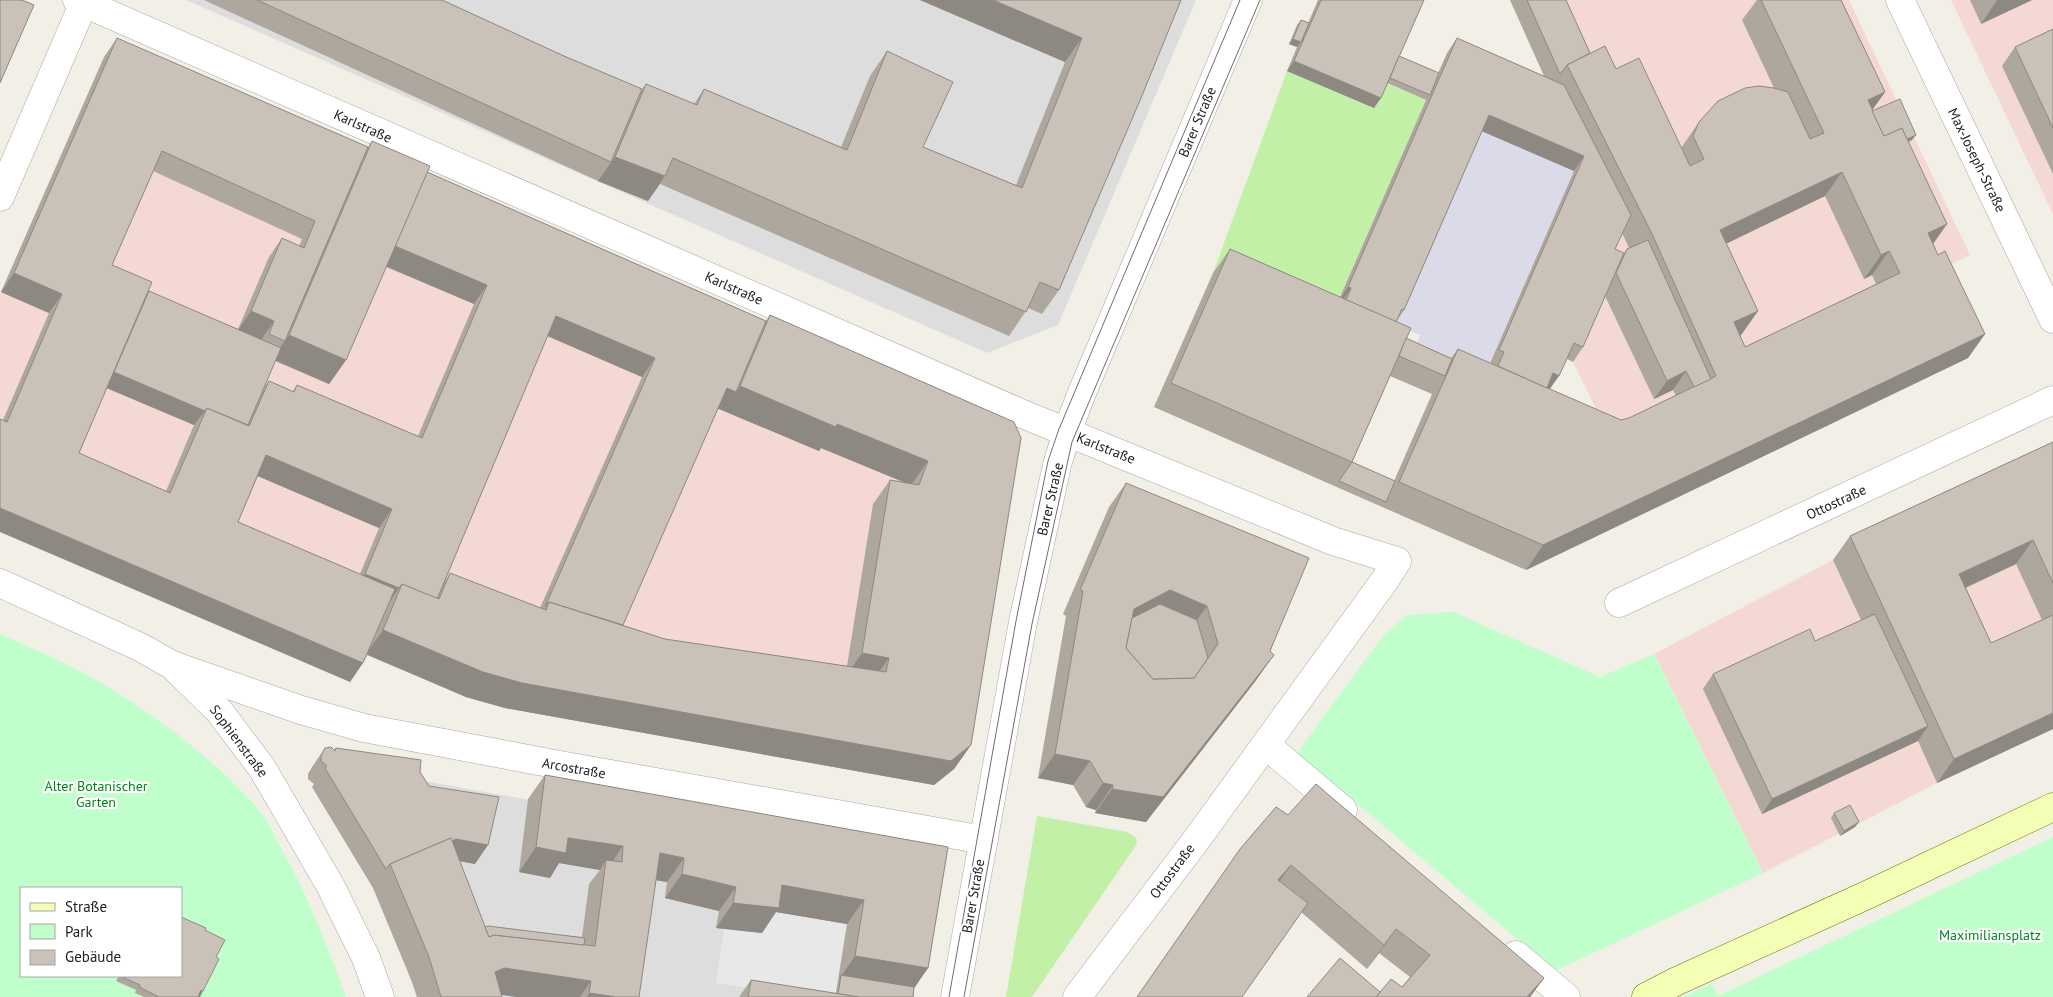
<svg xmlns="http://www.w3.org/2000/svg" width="2053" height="997" font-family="'PT Sans',sans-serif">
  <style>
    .residential { fill: #dedddd }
    .commercial { fill: #f4d8d4 }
    .grass { fill: #c3f0a7 }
    .park { fill: #c0ffcb; fill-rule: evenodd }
    .parking { fill: #e8e8e8 }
    .plaza { fill: #dbdae8 }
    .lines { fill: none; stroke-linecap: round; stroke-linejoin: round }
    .minor-casing { stroke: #a7a7a7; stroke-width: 29 }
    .tertiary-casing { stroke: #a7a7a7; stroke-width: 29 }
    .secondary-casing { stroke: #637e00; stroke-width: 29 }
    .minor { stroke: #fff; stroke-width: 28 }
    .tertiary { stroke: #fff; stroke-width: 28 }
    .secondary { stroke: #f4ffb6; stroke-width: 28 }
    .tram { stroke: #6e6e6e; stroke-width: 1 }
    .wall { fill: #aea79e; fill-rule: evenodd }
    .shaded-wall { fill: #8d8881 }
    .building { fill: #cac2b8; stroke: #8d8881; fill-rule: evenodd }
    .labels { text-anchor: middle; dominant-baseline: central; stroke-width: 4.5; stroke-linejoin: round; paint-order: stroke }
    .street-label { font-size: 14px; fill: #202020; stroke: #fff }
    .park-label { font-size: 14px; fill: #01861a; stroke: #fff }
  </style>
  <rect width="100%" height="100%" fill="#f2efe6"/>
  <!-- residential -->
  <g class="residential">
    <path d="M186,0H1196L1058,325L987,353Z"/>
    <path d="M308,774L408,778L835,855L910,997H417L395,937L373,888L314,784L308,779Z"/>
  </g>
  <!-- commercial -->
  <g class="commercial">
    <path d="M1510,0H1849L1970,255L1928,276L1968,358L1647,512L1573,362L1614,268L1550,89Z"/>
    <path d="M1951,0H2053V214Z"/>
    <path d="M104,57L997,446L934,785L505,708L466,697L366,654L0,532V294Z"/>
    <path d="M2053,458V729L1937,783L1763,873L1654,654L1833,560Z"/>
  </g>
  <!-- grass -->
  <g class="grass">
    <path d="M1287,71L1373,108L1385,83L1426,100L1338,301L1213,273Z"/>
    <path d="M1037,816L1128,832L1136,838L1137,844L1032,997H1006Z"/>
  </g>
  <!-- park -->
  <g class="park">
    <path d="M1453,612L1600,677L1654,654L1763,873L1555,971L1297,753L1382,637L1406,615Z"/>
    <path d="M0,634C24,645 49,655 72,667C137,700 217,759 263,815C270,824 275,837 281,848C308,895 327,946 346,997H0ZM21,888H181V976H21Z"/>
    <path d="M2053,837V997H1683L1712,984L1718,996Z"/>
  </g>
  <!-- parking -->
  <path class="parking" d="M765,910L847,924L835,997H809L716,983L724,928Z"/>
  <!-- plaza -->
  <path class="plaza" d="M1479,130L1574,171L1489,364L1483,392L1414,350L1420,335L1392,324Z"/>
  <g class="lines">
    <defs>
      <g id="minor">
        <path d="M77,0L1025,415L1333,541L1397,561L1385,580L1194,843L1077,997"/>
        <path d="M1900,0L2053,319"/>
        <path d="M1619,603L2053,400"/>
        <path d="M172,665L301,710L364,728L565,766L984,840"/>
        <path d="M1266,745L1343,810"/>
        <path d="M1516,955L1566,997"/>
        <path d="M955,997L1023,622L1057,465L1067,432L1081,395L1248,0"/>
      </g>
      <g id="tertiary">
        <path d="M0,197L85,0"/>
        <path d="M0,583L140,647L172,665L219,711L262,768L330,885L366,958L380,997"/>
      </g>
      <path id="secondary" d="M1646,997L1677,981L1867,895L2053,807"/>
    </defs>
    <!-- minor casing -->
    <use href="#minor" class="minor-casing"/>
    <!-- tertiary casing -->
    <use href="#tertiary" class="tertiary-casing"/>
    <!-- secondary casing -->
    <use href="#secondary" class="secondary-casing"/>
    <!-- minor -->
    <use href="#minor" class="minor"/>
    <!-- tertiary -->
    <use href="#tertiary" class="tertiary"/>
    <!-- secondary -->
    <use href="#secondary" class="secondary"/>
    <!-- tram -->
    <g class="tram">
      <path d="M949,997L1016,621L1048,461L1059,429L1240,0"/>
      <path d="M964,997L1032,624L1072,442L1260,0"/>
    </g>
  </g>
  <!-- wall -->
  <g class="wall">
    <path d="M204,0H442L564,56L642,89L646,84L694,104L704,89L841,147L870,76L887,51L923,147L1016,185L1065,62L920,0H1181L1059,290L1042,314L1028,308L1009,336L660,184L648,201L598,181Z"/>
    <path d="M1318,0H1424L1399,56L1438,73L1447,53L1457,38L1544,76L1510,0H1566L1590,53L1616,69L1681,148L1699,122L1774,88L1742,20L1757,0H1841L1885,92L1872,110L1912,140L1908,142L1947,224L1933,244L1938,255L1985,334L1968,358L1526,570L1154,407L1213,273L1230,249L1340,297L1426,100L1387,83L1374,108L1287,71L1297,47L1289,44L1297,25L1301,20L1308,23ZM1482,131L1574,171L1490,363L1458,349L1451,358L1406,338L1396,322L1404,310ZM1825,196L1864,279L1872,275L1876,284L1745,347L1740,336L1741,335L1758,311L1726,243ZM1622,233L1629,248L1627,249L1624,253L1615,249ZM1605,296L1654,399L1673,390L1676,396L1629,418L1621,420L1550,389L1567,359L1573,362L1583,347ZM1390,376L1432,394L1394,481L1352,462Z"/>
    <path d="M1970,0H2032L1981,24Z"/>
    <path d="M2053,29V174L2002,66L2015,47Z"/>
    <path d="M117,38L368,147L372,141L427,172L766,321L770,315L1014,422L971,745L954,769L934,785L505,708L466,697L367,655L350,682L3,420L49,313L1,292L104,57ZM153,171L302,239L299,246L282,238L269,257L238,329L147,294L112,265ZM386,267L474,304L418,436L297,385L293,391L269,381L264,387L275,361L329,384L346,360ZM547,336L642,377L540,608L450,573L444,583ZM107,388L194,425L166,491L79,453ZM718,408L819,451L821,448L903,482L890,480L873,504L847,666L665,639L623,625ZM258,476L379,528L360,574L238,522Z"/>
    <path d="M2053,442V729L1937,783L1918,741L1762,814L1703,689L1713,674L1815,641L1861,620L1833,560L1850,536ZM2016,564L2042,620L1991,643L1966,588Z"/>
    <path d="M1126,483L1257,679L1146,822L1095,813L1096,810L1086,807L1073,785L1038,778L1066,616L1063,614L1109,507Z"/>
    <path d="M325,748L334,750L336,748L420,772L475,864L459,861L485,927L582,937L589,884L600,870L559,863L550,878L519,872L528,799L545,775L948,847L928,968L914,987L913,997H739L751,980L836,993L847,924L776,912L762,933L716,928L719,911L665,898L667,882L656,880L639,997H517L502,995V997H417L412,982L373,888L312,787L314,784L308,779V774L312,767Z"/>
    <path d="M1834,813L1855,827L1840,836L1831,818Z"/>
    <path d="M1288,815L1544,978L1530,997H1307L1380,992L1402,987L1410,977L1379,953L1367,969L1301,912L1137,997Z"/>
    <path d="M205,930L200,997L198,996V997H144L135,993L136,990L116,981L119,976H181Z"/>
  </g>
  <!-- shaded-wall -->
  <g class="shaded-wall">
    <path d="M920,0H993L1082,38L1065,62Z"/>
    <path d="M1997,0H2032L1981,24Z"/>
    <path d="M1293,39L1301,42L1297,47L1289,44Z"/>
    <path d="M1294,61L1381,98L1374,108L1287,71Z"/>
    <path d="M1885,92L1868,116V100Z"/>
    <path d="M1489,115L1584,156L1574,171L1479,130Z"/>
    <path d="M1916,135L1912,140L1867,160L1870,155Z"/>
    <path d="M615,157L665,176L648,201L598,181Z"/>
    <path d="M1842,172L1825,196L1703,255L1720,230Z"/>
    <path d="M1947,224L1930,248L1928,233Z"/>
    <path d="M394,246L487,285L474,304L381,264Z"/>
    <path d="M1889,251L1872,275L1864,279L1881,255Z"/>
    <path d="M14,273L62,294L49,313L1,292Z"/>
    <path d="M1348,287L1351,288L1341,303L1338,302Z"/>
    <path d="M251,311L274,321L261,340L238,330Z"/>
    <path d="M1758,311L1741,335L1717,347L1734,322Z"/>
    <path d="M556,316L655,358L642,377L543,334Z"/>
    <path d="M1985,334L1968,358L1526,570L1543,545Z"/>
    <path d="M289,335L346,360L329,384L272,359Z"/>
    <path d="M1686,371L1673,390L1654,399L1667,381Z"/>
    <path d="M114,372L205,411L194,425L104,387Z"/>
    <path d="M1553,373L1559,376L1549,390L1543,388Z"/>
    <path d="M740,386L837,424L928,461L911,485L821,448L819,451L714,407L727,388L736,392Z"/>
    <path d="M266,455L392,509L379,528L253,474Z"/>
    <path d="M0,508L363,663L350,682L0,532Z"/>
    <path d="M2033,540L2016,564L1942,598L1959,574Z"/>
    <path d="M365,574L399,588L386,607L352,593Z"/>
    <path d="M1170,590L1207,606L1190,630H1122L1134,609Z"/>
    <path d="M383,630L971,745L954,769L934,785L505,708L466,697L366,654Z"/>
    <path d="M862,653L889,658L872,682L845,677Z"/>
    <path d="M1274,655L1257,679L1146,822L1095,813L1112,789Z"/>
    <path d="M2053,713V729L1937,783L1954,759Z"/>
    <path d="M1928,726L1918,741L1762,814L1772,799Z"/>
    <path d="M1055,754L1090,761L1073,785L1038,778Z"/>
    <path d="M1103,783L1113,785L1096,810L1086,807Z"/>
    <path d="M1859,822L1855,827L1840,836L1844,831Z"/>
    <path d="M568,838L623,846L606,871V860L600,870L559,863L550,878L519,872L536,847Z"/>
    <path d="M456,839L488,845L475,864L443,858L392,867Z"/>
    <path d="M660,853L684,858L667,882L643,878Z"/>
    <path d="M1291,865L1274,889L1278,880Z"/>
    <path d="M682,874L736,887L719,911L665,898Z"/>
    <path d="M782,885L864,900L847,924L776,912L762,933L716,928L733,903Z"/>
    <path d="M1396,929L1379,953L1367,969L1384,945Z"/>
    <path d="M855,956L928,968L911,993L841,975L838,981Z"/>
    <path d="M504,968L591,981L580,997H517L488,993L495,972Z"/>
    <path d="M1544,978L1530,997H1527Z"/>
    <path d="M201,990L203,991L200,997L197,996Z"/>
    <path d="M589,993L617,997H587Z"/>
  </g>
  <!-- building -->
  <g class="building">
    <path d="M0,0H22L34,5L0,83Z"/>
    <path d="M257,0H442L564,56L642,89L611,162Z"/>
    <path d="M993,0H1181L1141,98L1059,290L1040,282L1026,312L673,158L665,176L615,157L646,84L697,105L704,89L847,150L887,51L953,82L923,147L1022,188L1082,38Z"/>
    <path d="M1321,0H1424L1381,98L1294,61Z"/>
    <path d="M1527,0H1566L1590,53L1567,65L1560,74Z"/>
    <path d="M1761,0H1841L1885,92L1868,100L1884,136L1902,128L1947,224L1928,233L1938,255L1945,251L1985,334L1543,545L1399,482L1458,349L1621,420L1629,418L1716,376L1652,234L1567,65L1605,46L1616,69L1639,58L1690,166L1704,159L1693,136L1699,122L1718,101L1745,88L1759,86L1774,88L1788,92L1810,139L1824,133ZM1842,172L1881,255L1889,251L1900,273L1745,347L1734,322L1758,311L1720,230Z"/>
    <path d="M1301,20L1309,23L1301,42L1293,39Z"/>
    <path d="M2053,29V128L2015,47Z"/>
    <path d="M117,38L368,147L285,341L269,334L274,321L251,311L282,238L304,248L315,221L162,151L112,265L152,282L79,453L170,493L207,408L249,426L269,381L294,392L297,385L422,438L487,285L395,246L427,172L766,321L736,392L727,388L623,625L549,602L545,607L655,358L556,316L437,599L402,584L399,588L365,574L392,509L266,455L238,522L395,589L363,663L0,508V419L7,422L62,294L14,273Z"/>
    <path d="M1457,38L1564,85L1631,215L1615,249L1624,253L1583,347L1574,343L1559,376L1553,373L1547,388L1498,366L1504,352L1499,350L1584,156L1489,115L1404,310L1402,309L1396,322L1346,300L1351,288L1348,287Z"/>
    <path d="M1399,56L1439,73L1430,95L1390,78Z"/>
    <path d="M1900,99L1916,135L1907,139L1902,128L1884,136L1872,111Z"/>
    <path d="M372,141L430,166L346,360L289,335Z"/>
    <path d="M1648,240L1711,379L1694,387L1686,371L1667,381L1616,273L1627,249Z"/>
    <path d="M1230,249L1411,328L1352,462L1171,383Z"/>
    <path d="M149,291L281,348L248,425L207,408L205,411L114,372Z"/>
    <path d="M770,315L1014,422L1021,438L971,745L951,761L522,683L483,672L383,630L402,584L439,599L450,573L546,610L549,602L665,639L886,672L889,658L862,653L890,480L919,485L928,461L837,424L836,427L740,386Z"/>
    <path d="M1406,338L1452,359L1445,376L1399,356Z"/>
    <path d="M2053,442V583L2033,540L1959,574L1991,643L2053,615V713L1954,759L1850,536Z"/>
    <path d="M1352,462L1395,481L1386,502L1339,481Z"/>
    <path d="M1126,483L1309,558L1270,651L1274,655L1163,797L1112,789L1113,785L1103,783L1090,761L1055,754L1083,591L1080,590ZM1170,590L1207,606L1218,644L1194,678L1153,679L1126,648L1134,609Z"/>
    <path d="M1160,604L1197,620L1208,658L1194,678L1153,679L1126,648L1132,618Z"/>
    <path d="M1875,614L1928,726L1772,799L1713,674L1810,629L1815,641Z"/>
    <path d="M331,747L335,751L336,748L421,760L420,772L429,786L499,797L488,845L456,839L452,841L451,838L390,864L386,869L325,768L327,766L321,761V756L325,748Z"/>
    <path d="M545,775L948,847L928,968L855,956L864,900L782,885L779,908L733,903L736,887L682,874L684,858L660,853L639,997H617L589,993L591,981L504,968L495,972L502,997H441L429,957L390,864L451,838L489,937L494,935L595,946L606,860L622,862L623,846L568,838L566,853L536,847Z"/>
    <path d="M1316,784L1544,978L1527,997H1376L1391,979L1402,987L1430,955L1396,929L1384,945L1291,865L1278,880L1308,903L1242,997H1137L1240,849L1276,807L1288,815Z"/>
    <path d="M1850,805L1859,822L1844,831L1834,813Z"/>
    <path d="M181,917L206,928L205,930L225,940L216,957L219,959L203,991L201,990L198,997H159L139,987L140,985L120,976H181Z"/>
    <path d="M488,926L585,938L584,945L494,935L489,937L485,927Z"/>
    <path d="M1340,958L1380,992L1376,997H1307Z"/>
    <path d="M841,975L914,987L913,997H859L838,994Z"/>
    <path d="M751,980L859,997H748Z"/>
  </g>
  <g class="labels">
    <!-- street labels -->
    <g class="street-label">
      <text transform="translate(1197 122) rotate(-67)">Barer Straße</text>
      <text transform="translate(363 126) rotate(24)">Karlstraße</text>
      <text transform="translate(1977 160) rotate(64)">Max-Joseph-Straße</text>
      <text transform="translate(734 288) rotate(24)">Karlstraße</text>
      <text transform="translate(1106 448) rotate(22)">Karlstraße</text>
      <text transform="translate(1050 499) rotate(-77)">Barer Straße</text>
      <text transform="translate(1836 502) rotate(-25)">Ottostraße</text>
      <text transform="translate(239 741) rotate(53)">Sophienstraße</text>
      <text transform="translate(574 768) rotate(10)">Arcostraße</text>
      <text transform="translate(1172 871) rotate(-53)">Ottostraße</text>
      <text transform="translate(973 896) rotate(-80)">Barer Straße</text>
    </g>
    <!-- park labels -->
    <g class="park-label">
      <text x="96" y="786">Alter Botanischer<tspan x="96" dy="16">Garten</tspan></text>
      <text x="1990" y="935">Maximiliansplatz</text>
    </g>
  </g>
  <!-- legend -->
  <rect x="20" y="887" width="162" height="90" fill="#ffffff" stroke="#a6a6a6"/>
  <rect x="30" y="903" width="25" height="8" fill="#f4ffb6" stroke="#a6a6a6"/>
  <text x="65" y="912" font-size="15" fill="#202020">Straße</text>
  <rect x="30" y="924" width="25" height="15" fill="#c0ffcb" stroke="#a6a6a6"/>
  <text x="65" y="937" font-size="15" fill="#202020">Park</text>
  <rect x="30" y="950" width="25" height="15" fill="#cac2b8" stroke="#a6a6a6"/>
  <text x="65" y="962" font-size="15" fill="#202020">Gebäude</text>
</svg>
